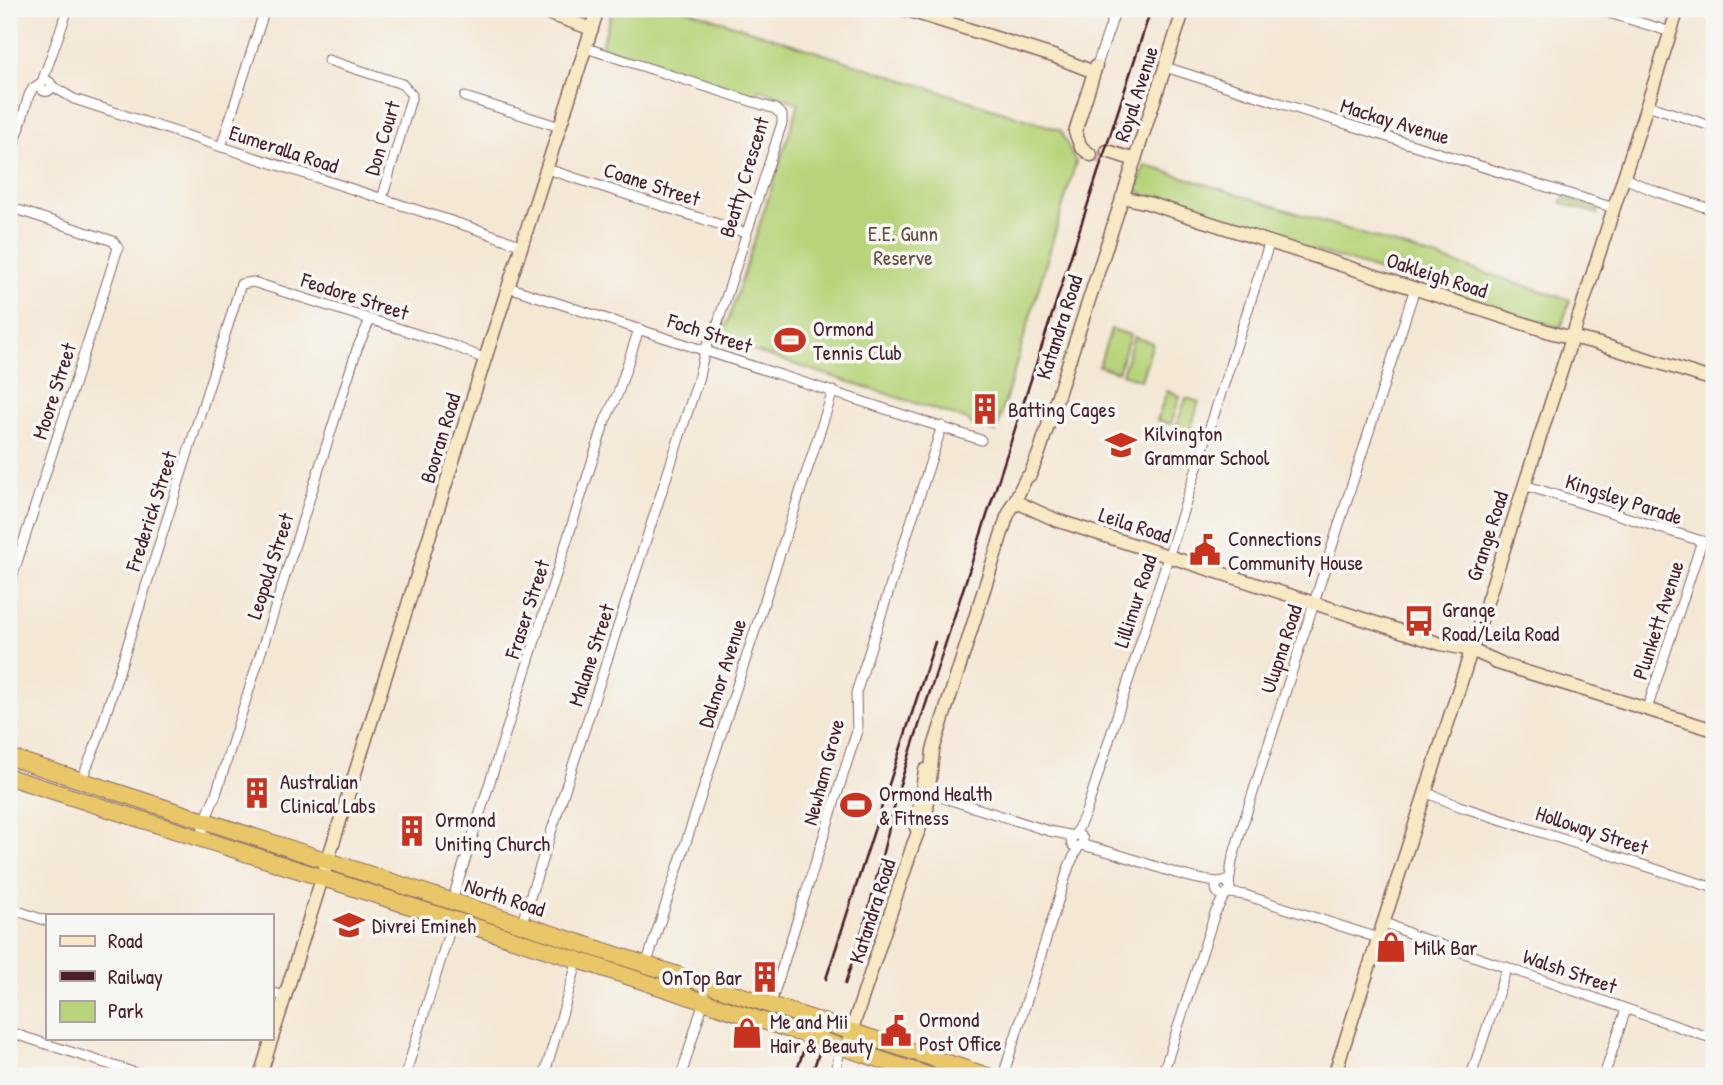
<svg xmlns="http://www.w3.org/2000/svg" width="1723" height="1085" font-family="'Patrick Hand',sans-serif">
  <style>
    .green { fill: #b7d47a; stroke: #807a52; stroke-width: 2 }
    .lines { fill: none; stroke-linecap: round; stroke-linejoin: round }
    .secondary-tunnel { stroke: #d2bfb2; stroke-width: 12; stroke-dasharray: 12 6; stroke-linecap: butt }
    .street-casing { stroke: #866566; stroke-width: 11 }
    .secondary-casing { stroke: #866566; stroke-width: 15 }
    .highway-casing { stroke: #866566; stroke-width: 18 }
    .street { stroke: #fff; stroke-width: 9 }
    .secondary { stroke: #f6e9c3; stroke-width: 12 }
    .highway { stroke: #e9c769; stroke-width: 16 }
    .rail { stroke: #4a1f2b; stroke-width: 2.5 }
    .labels { text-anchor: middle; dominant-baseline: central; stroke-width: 7; stroke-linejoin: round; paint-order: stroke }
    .street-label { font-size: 21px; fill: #4a1f2b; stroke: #f6f6f2 }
    .park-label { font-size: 21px; fill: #654c3f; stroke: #f6f6f2 }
    .poi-label { font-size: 21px; fill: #4a1f2b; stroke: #f6f6f2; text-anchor: start }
  </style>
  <rect width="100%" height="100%" fill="#f6f6f2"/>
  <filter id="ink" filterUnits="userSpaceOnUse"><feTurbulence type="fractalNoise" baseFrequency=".0143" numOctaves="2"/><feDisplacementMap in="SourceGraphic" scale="14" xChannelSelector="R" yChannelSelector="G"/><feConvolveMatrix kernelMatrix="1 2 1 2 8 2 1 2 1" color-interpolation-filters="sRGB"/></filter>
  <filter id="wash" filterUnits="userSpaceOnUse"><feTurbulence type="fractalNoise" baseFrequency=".00686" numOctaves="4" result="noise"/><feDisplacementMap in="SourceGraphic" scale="28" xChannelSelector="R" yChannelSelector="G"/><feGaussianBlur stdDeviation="1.57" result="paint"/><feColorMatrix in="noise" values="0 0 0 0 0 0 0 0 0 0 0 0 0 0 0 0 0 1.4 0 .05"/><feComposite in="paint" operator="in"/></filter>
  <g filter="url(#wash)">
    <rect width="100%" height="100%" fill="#f4e7d4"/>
    <!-- green -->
    <g class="green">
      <path d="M550,9H590L587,18H583Z"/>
      <path d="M613,9H684L1060,130L1076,162L996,432L970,424L968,420L725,342L723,337L799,103L759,89L756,96L601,46Z"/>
      <path d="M1145,165L1570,300L1561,328L1149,198L1137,190Z"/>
      <path d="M1564,198L1598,209V214L1561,203Z"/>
      <path d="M1111,329L1130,335L1118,372L1099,366Z"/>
      <path d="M1134,337L1153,343L1141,380L1122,374Z"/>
      <path d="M1167,391L1180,396L1171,424L1157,420Z"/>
      <path d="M1186,398L1199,402L1190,431L1176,427Z"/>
    </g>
  </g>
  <g filter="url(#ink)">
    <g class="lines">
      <!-- secondary-tunnel -->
      <path class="secondary-tunnel" d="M1091,155L1104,159"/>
      <defs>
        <g id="street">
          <path d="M1596,9L1671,32"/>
          <path d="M586,48L775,109L782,115V123L715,332"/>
          <path d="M328,60L402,84L412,95L382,199"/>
          <path d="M1097,65L1116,9"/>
          <path d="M1165,67L1614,208"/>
          <circle cx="46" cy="86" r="5.5"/>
          <path d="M42,82L68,9"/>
          <path d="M52,86L74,99L482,231L522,246"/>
          <path d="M465,97L560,127"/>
          <path d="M1647,105L1714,127"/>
          <path d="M9,124L20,128"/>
          <path d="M221,147L265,9"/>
          <path d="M9,163L29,95L33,88L41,83"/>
          <path d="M547,169L746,233"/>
          <path d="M1624,178L1657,192L1714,210"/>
          <path d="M9,207L113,241L118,248L9,587"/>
          <path d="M508,287L981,440"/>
          <path d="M1524,485L1714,545"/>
          <path d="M1647,709L1702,541"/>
          <path d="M81,781L97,742L241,284L253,282L454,346L485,359"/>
          <path d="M925,792L1049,831L1074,836"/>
          <path d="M1425,792L1459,806L1714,888"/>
          <path d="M1075,835L1086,812L1270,241"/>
          <circle cx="1077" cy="841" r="6"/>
          <path d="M201,840L205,821L216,794L357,349L370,320"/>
          <path d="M1080,845C1128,853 1171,877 1218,882"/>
          <circle cx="1223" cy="888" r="7"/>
          <path d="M1229,884L1232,861L1242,827L1415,288"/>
          <path d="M1228,893L1245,895L1378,938"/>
          <path d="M452,901L605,421L618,393L639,329"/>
          <path d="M9,908L47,921"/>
          <path d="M1384,922L1415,936L1714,1039"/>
          <path d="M521,925L698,380L705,350L715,328"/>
          <path d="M646,965L833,391"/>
          <path d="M271,992L284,996"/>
          <path d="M770,1006L857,731L856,693L942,426"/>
          <path d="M9,1032L145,1076"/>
          <path d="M405,1076L453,920"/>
          <path d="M544,1076L578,960"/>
          <path d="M681,1076L705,997"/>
          <path d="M834,1076L841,1047"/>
          <path d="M1003,1076L1069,866L1079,846"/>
          <path d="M1162,1076L1215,913L1225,895"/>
          <path d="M1471,1076L1507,967"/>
          <path d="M1604,1076L1626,1009"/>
        </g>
        <g id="secondary">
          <path d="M536,9L592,29"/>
          <path d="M904,9L1053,56L1094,72"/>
          <path d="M1107,151L1135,160"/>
          <path d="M1091,155L1081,147L1075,132L1096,66"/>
          <path d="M1122,197L1148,203L1553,333L1596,343L1714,380"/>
          <path d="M1012,505L1021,504L1056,520L1441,644L1471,650L1501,663"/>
          <path d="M1494,662L1714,730"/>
          <path d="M916,828L925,770"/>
          <path d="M849,1038L913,845L927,810L933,750L1007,517L1026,478L1030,475L1039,453L1184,9"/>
          <path d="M260,1076L485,359L598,9"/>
          <path d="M1334,1076L1678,9"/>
        </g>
        <g id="highway">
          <path d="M9,757L988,1076"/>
          <path d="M9,777L578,960L930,1076"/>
        </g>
      </defs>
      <!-- street casing -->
      <use href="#street" class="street-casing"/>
      <!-- secondary casing -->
      <use href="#secondary" class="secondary-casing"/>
      <!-- highway casing -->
      <use href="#highway" class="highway-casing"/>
      <!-- street -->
      <use href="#street" class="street"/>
      <!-- secondary -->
      <use href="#secondary" class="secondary"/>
      <!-- highway -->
      <use href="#highway" class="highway"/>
      <!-- rail -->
      <g class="rail">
        <path d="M826,979L935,642"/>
        <path d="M845,984L868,912L900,784L1151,9"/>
        <path d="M795,1076L804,1049"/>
        <path d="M811,1076L819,1053"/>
      </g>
    </g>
  </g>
  <!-- icons -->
  <defs>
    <symbol id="stadium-bare" viewBox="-9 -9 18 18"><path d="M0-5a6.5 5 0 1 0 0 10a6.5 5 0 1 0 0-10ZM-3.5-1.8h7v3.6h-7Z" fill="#c8321e" stroke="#f6f6f2" stroke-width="2.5" paint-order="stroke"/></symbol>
    <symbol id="building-bare" viewBox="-9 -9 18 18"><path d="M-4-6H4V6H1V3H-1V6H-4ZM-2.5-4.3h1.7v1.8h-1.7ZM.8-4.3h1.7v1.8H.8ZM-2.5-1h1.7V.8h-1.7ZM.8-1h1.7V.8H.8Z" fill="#c8321e" stroke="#f6f6f2" stroke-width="2.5" paint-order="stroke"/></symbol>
    <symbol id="school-bare" viewBox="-9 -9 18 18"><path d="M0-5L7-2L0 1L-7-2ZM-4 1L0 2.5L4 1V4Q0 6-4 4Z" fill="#c8321e" stroke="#f6f6f2" stroke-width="2.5" paint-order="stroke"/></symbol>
    <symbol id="civic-bare" viewBox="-9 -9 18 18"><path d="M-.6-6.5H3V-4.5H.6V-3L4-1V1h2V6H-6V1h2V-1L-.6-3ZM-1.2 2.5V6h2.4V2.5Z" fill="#c8321e" stroke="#f6f6f2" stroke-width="2.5" paint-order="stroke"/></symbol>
    <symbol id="bus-bare" viewBox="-9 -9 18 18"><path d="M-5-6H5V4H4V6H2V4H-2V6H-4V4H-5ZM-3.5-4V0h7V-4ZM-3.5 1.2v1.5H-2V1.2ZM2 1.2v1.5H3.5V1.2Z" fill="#c8321e" stroke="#f6f6f2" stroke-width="2.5" paint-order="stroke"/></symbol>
    <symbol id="shop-bare" viewBox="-9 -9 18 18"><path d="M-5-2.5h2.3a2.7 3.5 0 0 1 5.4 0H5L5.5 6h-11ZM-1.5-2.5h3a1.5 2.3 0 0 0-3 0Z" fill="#c8321e" stroke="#f6f6f2" stroke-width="2.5" paint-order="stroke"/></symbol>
  </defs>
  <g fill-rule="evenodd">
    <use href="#stadium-bare" x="768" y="318" width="44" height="44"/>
    <use href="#building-bare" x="963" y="387" width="44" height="44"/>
    <use href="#school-bare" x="1099" y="423" width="44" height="44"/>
    <use href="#civic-bare" x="1183" y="528" width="44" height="44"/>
    <use href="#bus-bare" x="1397" y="599" width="44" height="44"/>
    <use href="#building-bare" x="235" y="771" width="44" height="44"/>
    <use href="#stadium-bare" x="834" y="783" width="44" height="44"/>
    <use href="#building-bare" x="390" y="809" width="44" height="44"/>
    <use href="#school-bare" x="327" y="903" width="44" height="44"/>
    <use href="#shop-bare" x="1369" y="925" width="44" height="44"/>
    <use href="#building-bare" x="743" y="955" width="44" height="44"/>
    <use href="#civic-bare" x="874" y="1009" width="44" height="44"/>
    <use href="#shop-bare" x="725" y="1011" width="44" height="44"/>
  </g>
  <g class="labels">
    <!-- street labels -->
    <g class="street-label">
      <text transform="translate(1136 94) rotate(-72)">Royal Avenue</text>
      <text transform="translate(1395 121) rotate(17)">Mackay Avenue</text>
      <text transform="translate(382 138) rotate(-73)">Don Court</text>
      <text transform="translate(284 149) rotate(18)">Eumeralla Road</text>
      <text transform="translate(744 177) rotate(-73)">Beatty Crescent</text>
      <text transform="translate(652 184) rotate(18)">Coane Street</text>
      <text transform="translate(1437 275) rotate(18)">Oakleigh Road</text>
      <text transform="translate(355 296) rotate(18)">Feodore Street</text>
      <text transform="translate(1059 327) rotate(-72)">Katandra Road</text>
      <text transform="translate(710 333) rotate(18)">Foch Street</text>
      <text transform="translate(54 391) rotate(-72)">Moore Street</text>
      <text transform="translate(440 438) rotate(-73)">Booran Road</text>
      <text transform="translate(1624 499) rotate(18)">Kingsley Parade</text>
      <text transform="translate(151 511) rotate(-72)">Frederick Street</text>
      <text transform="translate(1135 525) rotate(18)">Leila Road</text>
      <text transform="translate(1487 536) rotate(-72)">Grange Road</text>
      <text transform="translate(270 566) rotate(-72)">Leopold Street</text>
      <text transform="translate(1135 601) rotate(-72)">Lillimur Road</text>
      <text transform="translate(527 609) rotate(-72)">Fraser Street</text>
      <text transform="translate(1658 620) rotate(-72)">Plunkett Avenue</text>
      <text transform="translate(1281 649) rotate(-72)">Ulupna Road</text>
      <text transform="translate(591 655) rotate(-72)">Malane Street</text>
      <text transform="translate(722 673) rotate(-72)">Dalmor Avenue</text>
      <text transform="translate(823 772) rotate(-75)">Newham Grove</text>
      <text transform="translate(1592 830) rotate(18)">Holloway Street</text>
      <text transform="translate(505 897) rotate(18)">North Road</text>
      <text transform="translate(872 911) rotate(-72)">Katandra Road</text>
      <text transform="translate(1570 971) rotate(19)">Walsh Street</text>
    </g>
    <!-- park labels -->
    <g class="park-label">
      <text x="903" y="233">E.E. Gunn<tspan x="903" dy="24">Reserve</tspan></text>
    </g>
    <!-- poi labels -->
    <g class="poi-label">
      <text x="813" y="328">Ormond<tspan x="813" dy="24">Tennis Club</tspan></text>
      <text x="1008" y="409">Batting Cages</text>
      <text x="1144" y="433">Kilvington<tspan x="1144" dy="24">Grammar School</tspan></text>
      <text x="1228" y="538">Connections<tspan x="1228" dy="24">Community House</tspan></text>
      <text x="1442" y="609">Grange<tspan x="1442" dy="24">Road/Leila Road</tspan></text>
      <text x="280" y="781">Australian<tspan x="280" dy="24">Clinical Labs</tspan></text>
      <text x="879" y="793">Ormond Health<tspan x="879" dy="24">&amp; Fitness</tspan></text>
      <text x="435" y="819">Ormond<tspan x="435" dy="24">Uniting Church</tspan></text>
      <text x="372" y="925">Divrei Emineh</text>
      <text x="1414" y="947">Milk Bar</text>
      <text x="742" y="977" text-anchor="end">OnTop Bar</text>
      <text x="919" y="1019">Ormond<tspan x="919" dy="24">Post Office</tspan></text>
      <text x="770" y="1021">Me and Mii<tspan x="770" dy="24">Hair &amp; Beauty</tspan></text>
    </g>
  </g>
  <!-- margin -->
  <rect width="1723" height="1085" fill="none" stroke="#f6f6f2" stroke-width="35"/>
  <!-- legend -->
  <rect x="46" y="914" width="228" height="126" fill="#f6f6f2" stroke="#b1a0a2" stroke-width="2"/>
  <rect x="60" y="936" width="35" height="10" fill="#f6e9c3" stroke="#b1a0a2" stroke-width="2"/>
  <text x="108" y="948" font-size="21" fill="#4a1f2b">Road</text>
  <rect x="60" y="971" width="35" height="10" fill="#4a1f2b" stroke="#b1a0a2" stroke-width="2"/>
  <text x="108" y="984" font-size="21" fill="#4a1f2b">Railway</text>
  <rect x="60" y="1001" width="35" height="21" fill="#b7d47a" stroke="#b1a0a2" stroke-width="2"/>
  <text x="108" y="1018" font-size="21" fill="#4a1f2b">Park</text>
</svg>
